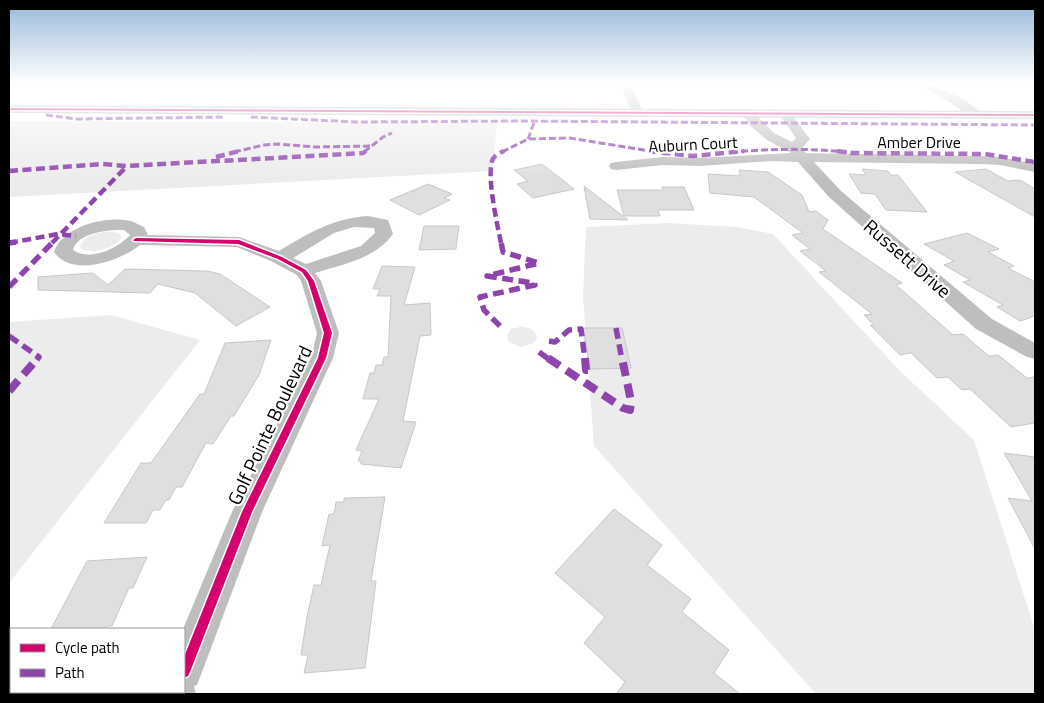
<svg xmlns="http://www.w3.org/2000/svg" width="1044" height="703" font-family="'Titillium Web',sans-serif">
  <style>
    .green { fill: #ececec }
    .building { fill: #dfdfdf; stroke: #c7c7c7 }
    .lines { fill: none; stroke-linecap: round; stroke-linejoin: round }
    .street { fill: #bebebe; fill-rule: evenodd }
    .secondary { fill: #b8b8b8; fill-rule: evenodd }
    .quiet-far3 { stroke: #8e44ad; stroke-width: 3; stroke-dasharray: 7 3; stroke-linecap: butt }
    .quiet-far2 { stroke: #8e44ad; stroke-width: 4.5; stroke-dasharray: 9 4.5; stroke-linecap: butt }
    .quiet-far1 { stroke: #8e44ad; stroke-width: 5.5; stroke-dasharray: 11 5.5; stroke-linecap: butt }
    .quiet { stroke: #8e44ad; stroke-width: 8; stroke-dasharray: 14 8; stroke-linecap: butt }
    .cycleway-casing { stroke: #fff; stroke-width: 3 }
    .cycleway { fill: #d6006c; fill-rule: evenodd }
    .labels { text-anchor: middle; dominant-baseline: central; stroke-width: 4.5; stroke-linejoin: round; paint-order: stroke }
    .far-street-label { font-size: 16px; fill: #000; stroke: #fff }
    .street-label { font-size: 19px; fill: #000; stroke: #fff }
  </style>
  <rect width="100%" height="100%" fill="#fff"/>
  <!-- green -->
  <g class="green">
    <path d="M9,121L497,123L493,171L9,197Z"/>
    <path d="M667,223L737,227L773,234L900,371L974,440L1035,630V694H816L594,446L583,296L586,227Z"/>
    <path d="M114,232L119,233L122,237C114,249 94,254 81,249L80,246C85,234 102,231 114,232Z"/>
    <path d="M111,315L200,340L9,583V322Z"/>
    <path d="M520,327C528,327 535,329 537,337L534,343L520,347L508,341L507,335L511,329Z"/>
  </g>
  <!-- building -->
  <g class="building">
    <path d="M542,164L574,189L533,198L517,184L528,181L514,170Z"/>
    <path d="M862,169L888,171L891,175H898L927,212L886,210L875,194L861,193L849,174L866,175Z"/>
    <path d="M986,169L1008,181L1020,180L1035,189V217L955,172Z"/>
    <path d="M739,170L768,172L802,195L809,212L816,211L828,220L823,229L902,283L896,285L953,335L963,334L989,356L998,355L1027,378L1035,377V423L1011,427L970,389L962,390L948,377L937,378L911,353L900,355L870,325H874L864,315L872,314L819,272L826,271L800,251L810,249L792,235L803,233L754,197L710,193L708,174L740,176Z"/>
    <path d="M428,184L452,194L444,198L450,200L419,215L390,200Z"/>
    <path d="M584,186L628,220L590,219Z"/>
    <path d="M662,187H684L694,210H658L660,216H624L617,190H663Z"/>
    <path d="M424,226H459L456,249L419,250Z"/>
    <path d="M967,233L999,249L988,252L1014,266L1008,268L1035,282V316L1020,321L997,307L1003,305L963,282L970,280L944,265L954,261L924,244Z"/>
    <path d="M382,266L415,267L404,305L430,303L431,335L420,336L403,421L416,422L401,468L361,464V461H358L362,451L356,450L379,399H363L370,373H374L376,365H382L384,357H388L391,296H377L380,289H373Z"/>
    <path d="M125,269L207,271L220,274L270,307L236,326L195,293L158,284L150,293L38,290V277L93,273L108,285Z"/>
    <path d="M583,328H622L631,368L590,369Z"/>
    <path d="M271,340L259,375L234,416H231L213,444L206,443L182,487H176L169,500H166L160,510H153L146,523H104L141,463H151L200,394H204L225,343Z"/>
    <path d="M1004,453L1035,457V549L1008,498L1032,501Z"/>
    <path d="M385,497L371,581H376L365,668L304,673L308,655H301L307,617L314,585H321L330,545L322,546L329,514H334L336,502H344V498Z"/>
    <path d="M614,509L662,545L647,565L691,599L682,612L729,650L714,673L740,694H616L625,682L584,643L605,617L555,573Z"/>
    <path d="M147,557L133,588H129L112,626H107L105,629H51L87,561Z"/>
  </g>
  <g class="lines">
    <!-- street -->
    <g class="street">
      <path d="M620,82H630L643,112L641,115L637,116L631,112Z"/>
      <path d="M907,82C928,80 969,99 983,115L981,118H973L939,95Z"/>
      <path d="M747,109C754,111 767,127 774,133C780,136 786,139 792,142L796,138L779,114L785,110L789,111L810,139L802,148L806,153L979,156L1000,157L1035,164V172L1000,165L979,164L814,162L841,191L992,319L1035,343V359L1027,357L976,329L829,197L798,162L772,161L700,166L663,165L616,170L611,169L609,166L611,163L616,162L663,157L700,158L791,153L767,140L751,126L741,113Z"/>
      <path d="M368,216L388,220L393,234C375,259 343,264 315,273L321,281L339,333L333,358L262,512L202,672L197,685L194,686L196,694H158L159,692H184L183,629L232,512L311,358L317,333L301,281L297,275L273,262L237,247L140,245C120,261 72,278 54,252C62,227 105,215 130,221C135,222 139,225 144,227L148,235L239,237L279,251C307,234 333,218 368,216ZM354,227L374,228L375,233L361,246L306,264L293,258L334,233ZM124,230L130,235C119,248 89,262 73,250C78,232 108,230 124,230Z"/>
    </g>
    <!-- secondary -->
    <path class="secondary" d="M9,105L1035,111V119L9,113Z"/>
    <!-- quiet-far3 -->
    <g class="quiet-far3">
      <path d="M46,115L77,119L223,117"/>
      <path d="M251,117L357,122L521,121L1035,125"/>
      <path d="M528,139L535,120"/>
      <path d="M234,152L264,145L277,144L316,147L372,146"/>
      <path d="M364,152L383,137L392,133"/>
      <path d="M502,152L528,139L570,138L656,152"/>
      <path d="M731,152C770,149 807,148 847,152"/>
    </g>
    <!-- quiet-far2 -->
    <g class="quiet-far2">
      <path d="M648,151L693,156L744,151"/>
      <path d="M837,151L852,153L985,154L1035,162"/>
      <path d="M216,157L239,151"/>
      <path d="M9,171L102,164L127,166L363,153L366,151"/>
      <path d="M9,243L58,234L76,236"/>
      <path d="M52,243L127,166"/>
      <path d="M501,243C497,223 487,179 492,161C494,155 500,153 504,151"/>
    </g>
    <!-- quiet-far1 -->
    <g class="quiet-far1">
      <path d="M9,243L16,242"/>
      <path d="M9,287L53,242"/>
      <path d="M500,326L484,310L480,297L535,285L533,283L487,276L539,263L503,252L501,242"/>
      <path d="M616,328L622,360"/>
      <path d="M9,336L39,357L37,360"/>
      <path d="M549,341L555,342L569,330L581,329L585,360"/>
      <path d="M539,352L550,360"/>
    </g>
    <!-- quiet -->
    <g class="quiet">
      <path d="M548,358L623,408L630,410L631,401L622,358"/>
      <path d="M585,358L586,370H590"/>
      <path d="M9,391L38,358"/>
    </g>
    <defs>
      <g id="cycleway">
        <path d="M9,108L1035,114V116L9,110Z"/>
        <path d="M136,238L239,240L282,257L306,270L314,281L332,333L326,358L252,512L190,672L188,676L184,678V657L242,512L318,358L324,333L308,281L302,272L278,259L238,244L134,241L133,240Z"/>
      </g>
    </defs>
    <!-- cycleway casing -->
    <use href="#cycleway" class="cycleway-casing"/>
    <!-- cycleway -->
    <use href="#cycleway" class="cycleway"/>
  </g>
  <!-- sky -->
  <linearGradient id="sky" x2="0" y2="1"><stop stop-color="#97b8d8"/><stop offset="0.46" stop-color="#fff"/><stop offset="1" stop-color="#fff" stop-opacity="0"/></linearGradient>
  <rect width="1044" height="180" fill="url(#sky)"/>
  <g class="labels">
    <!-- far-street labels -->
    <g class="far-street-label">
      <text x="919" y="142">Amber Drive</text>
      <text transform="translate(693 144) rotate(-3)">Auburn Court</text>
    </g>
    <!-- street labels -->
    <g class="street-label">
      <text transform="translate(908 258) rotate(41)">Russett Drive</text>
      <text transform="translate(269 425) rotate(-65)">Golf Pointe Boulevard</text>
    </g>
  </g>
  <!-- border -->
  <rect width="1044" height="703" fill="none" stroke="#000000" stroke-width="20"/>
  <!-- legend -->
  <rect x="10" y="628" width="175" height="65" fill="#ffffff" stroke="#999999"/>
  <rect x="20" y="644" width="25" height="8" fill="#d6006c" stroke="#999999"/>
  <text x="55" y="653" font-size="15" fill="#000000">Cycle path</text>
  <rect x="20" y="669" width="25" height="8" fill="#8e44ad" stroke="#999999"/>
  <text x="55" y="678" font-size="15" fill="#000000">Path</text>
</svg>
